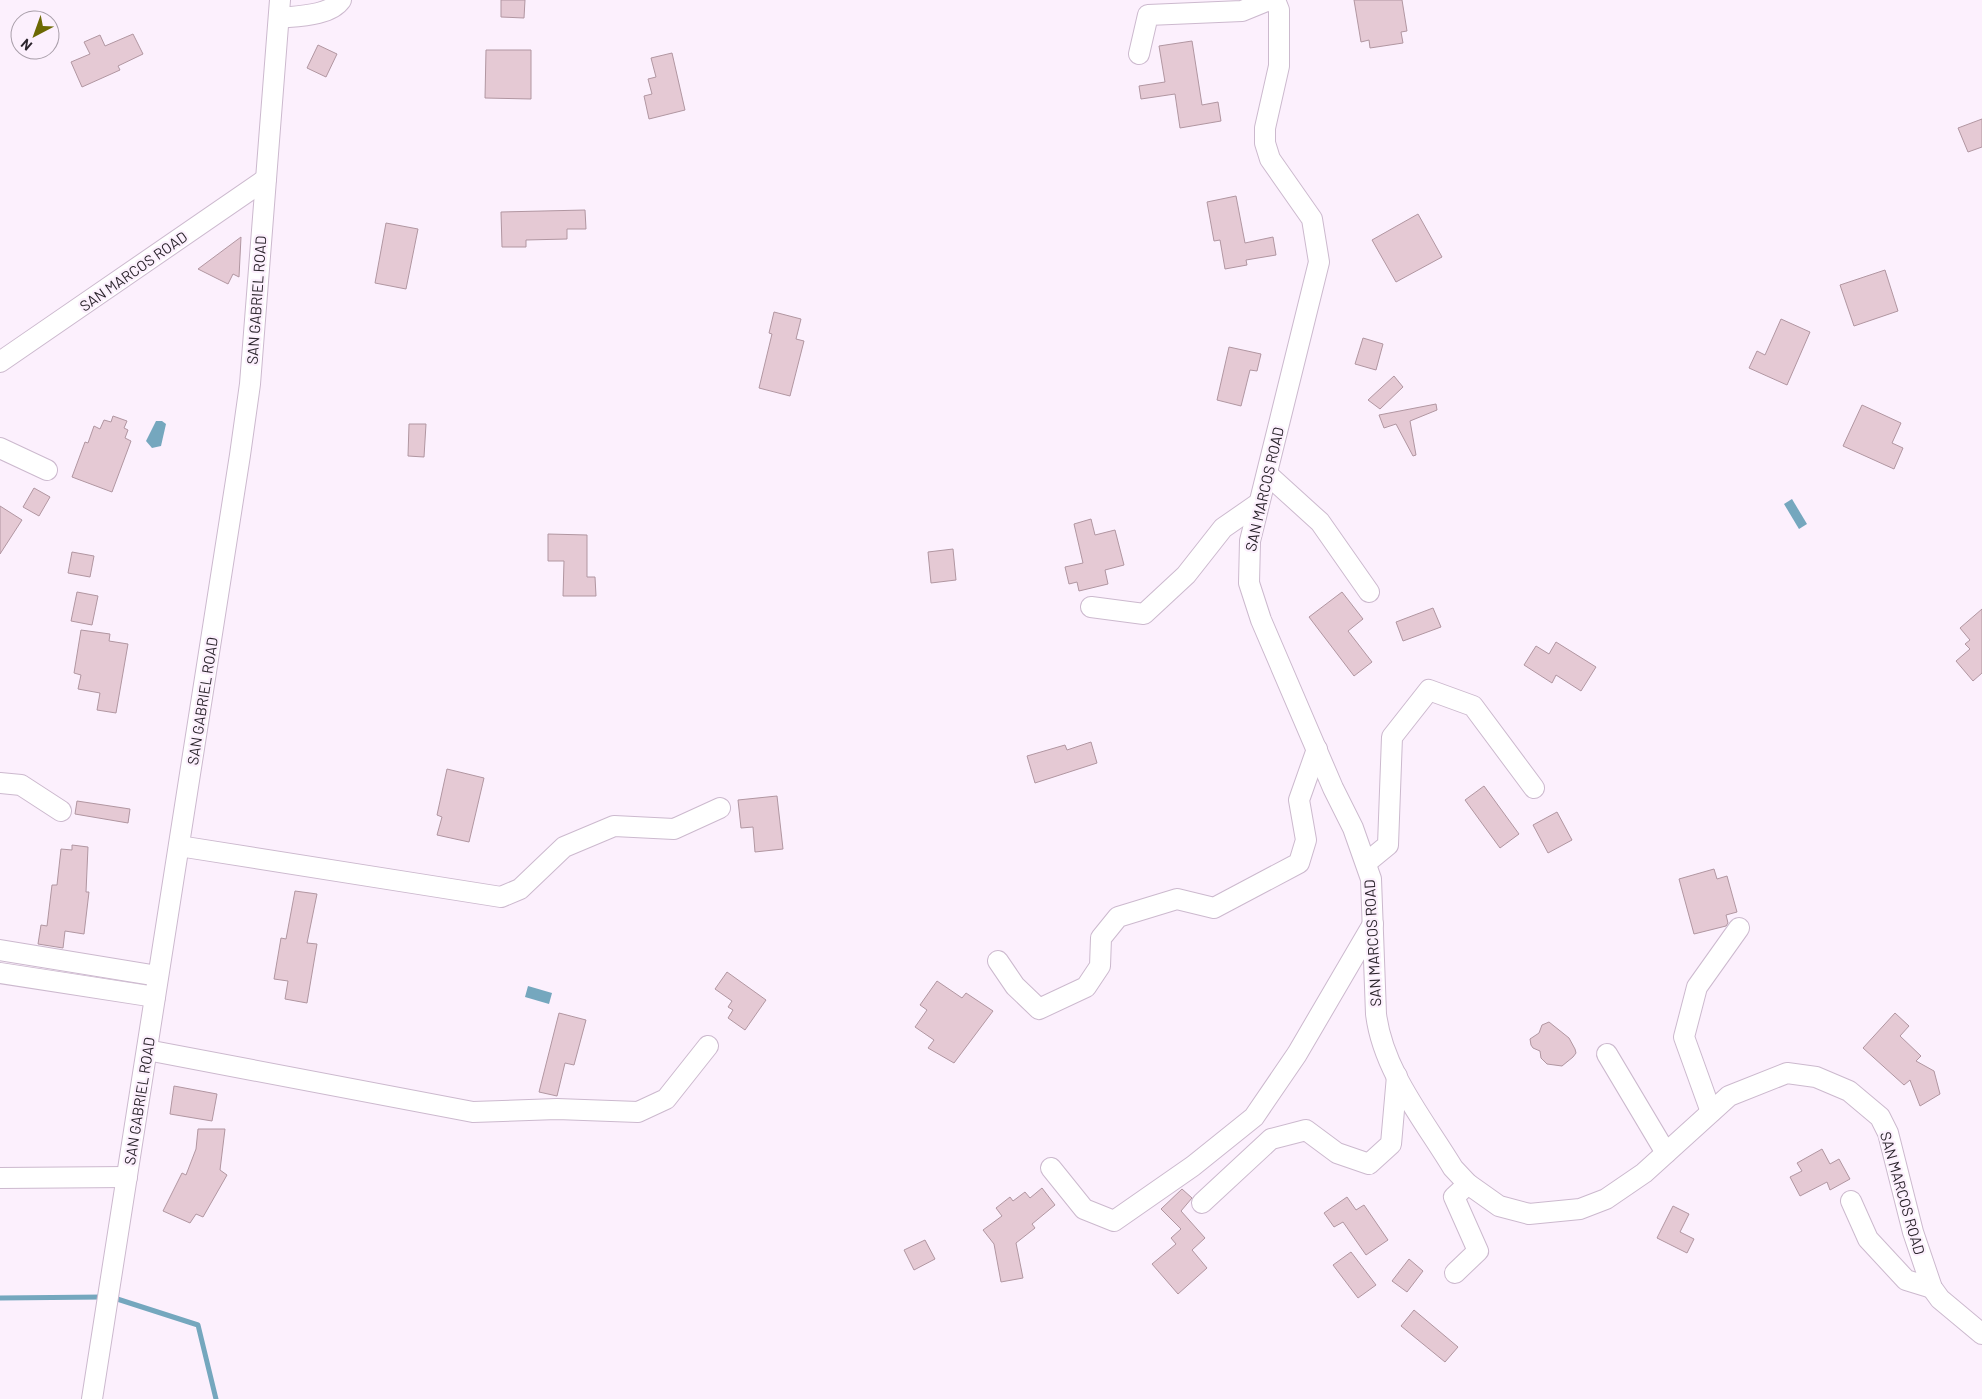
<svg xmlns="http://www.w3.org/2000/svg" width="1982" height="1399" font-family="Barlow,sans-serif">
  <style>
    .water { fill: #75a7be }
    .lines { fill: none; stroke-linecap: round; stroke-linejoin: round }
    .stream { stroke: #75a7be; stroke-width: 5 }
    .building { fill: #e5c9d4; stroke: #b196a1 }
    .minor-casing { stroke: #ccb9ce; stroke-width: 22 }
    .minor { stroke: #fff; stroke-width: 20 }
    .labels { text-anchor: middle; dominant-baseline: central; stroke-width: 4.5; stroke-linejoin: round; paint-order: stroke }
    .street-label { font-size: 15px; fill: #2b242c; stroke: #fcf0fd }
  </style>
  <rect width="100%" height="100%" fill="#fcf0fd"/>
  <!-- water -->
  <g class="water">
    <path d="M156,421H162L166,424L161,446L152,448L146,441Z"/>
    <path d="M1792,499L1807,524L1799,529L1784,504Z"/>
    <path d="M528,986L552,993L549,1004L525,997Z"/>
  </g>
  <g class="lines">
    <!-- stream -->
    <g class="stream">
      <path d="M111,1297L198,1325L216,1399"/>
      <path d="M0,1298L103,1297"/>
    </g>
  </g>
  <!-- building -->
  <g class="building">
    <path d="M501,0H525L524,18L501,17Z"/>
    <path d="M1354,0H1402L1407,31L1401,32L1403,43L1370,48L1369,40L1361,42Z"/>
    <path d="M133,34L143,54L118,66L120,70L82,87L71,62L90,54L84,42L100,35L105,46Z"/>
    <path d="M1192,41L1202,105L1218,102L1221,121L1180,128L1175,94L1141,99L1139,86L1165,82L1159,46Z"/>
    <path d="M318,45L337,54L326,77L307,68Z"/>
    <path d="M486,50H531V99L485,98Z"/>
    <path d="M672,53L685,110L649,119L644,96L652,94L648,79L656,77L651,58Z"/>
    <path d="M1982,119V147L1968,152L1958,128Z"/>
    <path d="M1236,196L1245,243L1273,237L1276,255L1246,260L1247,265L1225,269L1220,240L1214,241L1207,202Z"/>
    <path d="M585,210L586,229H567V239L526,240V247H502L501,212Z"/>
    <path d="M1418,214L1442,257L1396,282L1372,240Z"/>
    <path d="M386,223L418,229L406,289L375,283Z"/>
    <path d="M241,237L239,277L233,274L228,284L198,269Z"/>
    <path d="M1885,270L1898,311L1854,326L1840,285Z"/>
    <path d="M774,312L801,319L796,339L804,341L790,396L759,388L772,334L769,333Z"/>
    <path d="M1781,319L1810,332L1787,385L1749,368L1757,351L1765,355Z"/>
    <path d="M1363,338L1383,344L1376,370L1355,364Z"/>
    <path d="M1229,347L1261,354L1257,371L1250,370L1241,406L1217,400Z"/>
    <path d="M1394,376L1403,387L1380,409L1368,400Z"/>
    <path d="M1436,404L1437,410L1410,421L1416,455L1413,456L1396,424L1384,428L1379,415Z"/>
    <path d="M1862,405L1901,423L1892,443L1903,448L1894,469L1843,446Z"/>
    <path d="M113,416L127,421L124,428L128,430L125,438L131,441L112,492L72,477L85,442L88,443L94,426L100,429L104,420L111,422Z"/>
    <path d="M409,424H426L424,457L408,456Z"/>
    <path d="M34,488L50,497L39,516L23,507Z"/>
    <path d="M0,506L22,520L0,554Z"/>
    <path d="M1091,519L1095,535L1115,530L1124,565L1105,570L1108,584L1079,591L1077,582L1069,584L1065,567L1083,563L1074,524Z"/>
    <path d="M548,534L587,535V577H595L596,596H563L564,561H548Z"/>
    <path d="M953,549L956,580L931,583L928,552Z"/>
    <path d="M72,552L94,556L90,577L68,573Z"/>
    <path d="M77,592L98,596L92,625L71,621Z"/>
    <path d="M1342,592L1363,619L1348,631L1372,662L1354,676L1309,617Z"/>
    <path d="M1433,608L1441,627L1403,641L1396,622Z"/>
    <path d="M1982,609V673L1973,681L1956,661L1970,649L1965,644L1970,640L1960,628Z"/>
    <path d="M81,630L110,634L109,641L128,644L116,713L97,710L100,693L78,689L81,675L74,673Z"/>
    <path d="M1556,642L1596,667L1581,691L1556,675L1552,683L1524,665L1536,646L1549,654Z"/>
    <path d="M1091,742L1097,763L1035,783L1027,756L1065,745L1067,750Z"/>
    <path d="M447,769L484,778L469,842L437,835L442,817L437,815Z"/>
    <path d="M1484,786L1519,834L1500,848L1465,800Z"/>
    <path d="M777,796L783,849L755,852L753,827L741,828L738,800Z"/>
    <path d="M77,801L130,809L128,823L75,814Z"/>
    <path d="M1557,812L1572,840L1548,853L1533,825Z"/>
    <path d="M72,845L88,847L86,892H89L84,934L65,931L63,948L38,944L41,925L47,926L52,885H57L61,849L72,850Z"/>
    <path d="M1714,869L1717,879L1727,876L1737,912L1726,915L1728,923L1726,926L1694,934L1679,879Z"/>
    <path d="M295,891L317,894L307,943L317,944L307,1003L285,999L288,981L274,979L281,938L286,939Z"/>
    <path d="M727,972L766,1000L745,1030L728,1018L733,1010L728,1007L732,1001L715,989Z"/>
    <path d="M937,981L962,998L966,993L993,1011L954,1063L928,1048L934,1040L915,1027L927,1010L920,1005Z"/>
    <path d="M559,1013L586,1020L574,1065L565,1063L557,1096L539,1092Z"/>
    <path d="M1895,1013L1909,1026L1900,1036L1921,1056L1916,1061L1934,1071L1940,1094L1920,1106L1910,1080L1904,1085L1863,1048Z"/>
    <path d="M1549,1022L1569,1038L1575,1049L1576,1053L1573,1057L1562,1066L1547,1064L1541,1058L1540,1051L1533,1048L1531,1045L1530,1039L1539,1033L1542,1025Z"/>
    <path d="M174,1086L217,1094L212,1121L170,1114Z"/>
    <path d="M198,1129H225L220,1170L227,1175L203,1217L196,1214L190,1223L163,1211L182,1173L186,1175L196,1149Z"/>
    <path d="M1822,1149L1830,1164L1839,1159L1850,1179L1830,1190L1827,1182L1800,1196L1790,1177L1802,1171L1797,1163Z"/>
    <path d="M1042,1188L1055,1205L1032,1224L1035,1228L1016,1243L1023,1278L1001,1282L994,1244L983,1230L1002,1216L996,1208L1010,1197L1013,1201L1025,1192L1030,1198Z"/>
    <path d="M1182,1189L1192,1198L1181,1211L1205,1238L1192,1250L1207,1268L1178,1294L1152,1264L1176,1244L1171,1238L1181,1229L1161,1209Z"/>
    <path d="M1347,1197L1356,1210L1364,1205L1388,1240L1366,1255L1343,1222L1334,1227L1324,1213Z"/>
    <path d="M1673,1206L1689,1214L1680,1232L1694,1239L1687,1253L1657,1238Z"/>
    <path d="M925,1240L935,1259L914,1270L904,1250Z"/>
    <path d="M1351,1252L1376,1285L1358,1298L1333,1265Z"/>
    <path d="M1409,1259L1423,1271L1407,1292L1392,1281Z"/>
    <path d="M1414,1310L1458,1347L1445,1362L1401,1326Z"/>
  </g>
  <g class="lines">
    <defs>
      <g id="minor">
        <path d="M1275,0L1279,10V66L1265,128V143L1270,159L1312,219L1319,262L1250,541L1249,583L1261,620L1333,788L1353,828L1371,879L1376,1014C1383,1071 1424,1120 1453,1168L1468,1184L1499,1206L1529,1214L1580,1209L1606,1199L1644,1173L1729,1096L1787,1073L1816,1077L1849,1091L1880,1117L1888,1133L1913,1232L1932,1288L1940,1299L1982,1334"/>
        <path d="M279,18C297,16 330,16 341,0"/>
        <path d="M1139,54L1148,15L1242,11L1269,0"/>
        <path d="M0,362L266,179"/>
        <path d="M0,448L47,470"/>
        <path d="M1267,474L1320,522L1369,592"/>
        <path d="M1091,607L1144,614L1186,575L1223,528L1259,503"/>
        <path d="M0,783L21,785L61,811"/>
        <path d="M179,846L501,897L520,889L564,847L614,826L674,829L720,808"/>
        <path d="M1366,863L1388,845L1392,737L1429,690L1473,706L1534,788"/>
        <path d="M0,950L158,976"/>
        <path d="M998,961L1015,986L1039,1009L1086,987L1100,966L1101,938L1118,917L1177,899L1214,908L1299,863L1306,840L1299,800L1317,749"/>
        <path d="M0,973L155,997"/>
        <path d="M147,1050L473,1112L557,1109L638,1112L666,1099L708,1046"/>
        <path d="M1607,1054L1666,1153"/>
        <path d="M1711,1112L1684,1037L1697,987L1739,928"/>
        <path d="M1051,1168L1084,1209L1114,1221L1193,1166L1254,1117L1297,1054L1373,924"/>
        <path d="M0,1178L127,1177"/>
        <path d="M1851,1201L1868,1239L1906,1280L1932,1288"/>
        <path d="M1202,1203L1271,1139L1306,1130L1337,1153L1369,1164L1391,1144L1397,1076"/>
        <path d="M1455,1273L1478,1251L1454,1197L1468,1184"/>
        <path d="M92,1399L240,455L250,384L280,0"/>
      </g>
    </defs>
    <!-- minor casing -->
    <use href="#minor" class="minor-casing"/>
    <!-- minor -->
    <use href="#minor" class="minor"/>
  </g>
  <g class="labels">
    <!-- street labels -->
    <g class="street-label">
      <text transform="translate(133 271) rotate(-35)">SAN MARCOS ROAD</text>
      <text transform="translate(256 300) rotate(-86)">SAN GABRIEL ROAD</text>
      <text transform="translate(1264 489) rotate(-77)">SAN MARCOS ROAD</text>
      <text transform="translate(202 701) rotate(-81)">SAN GABRIEL ROAD</text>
      <text transform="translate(1372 943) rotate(-93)">SAN MARCOS ROAD</text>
      <text transform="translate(139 1101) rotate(-81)">SAN GABRIEL ROAD</text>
      <text transform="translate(1903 1193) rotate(74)">SAN MARCOS ROAD</text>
    </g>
  </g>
  <!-- north arrow -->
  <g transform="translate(35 35) rotate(221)"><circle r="24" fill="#fcf0fd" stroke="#a89ea9"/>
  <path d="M0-4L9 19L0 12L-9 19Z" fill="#6c6903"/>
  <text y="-8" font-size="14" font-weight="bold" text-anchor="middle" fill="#2b242c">N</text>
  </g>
</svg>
